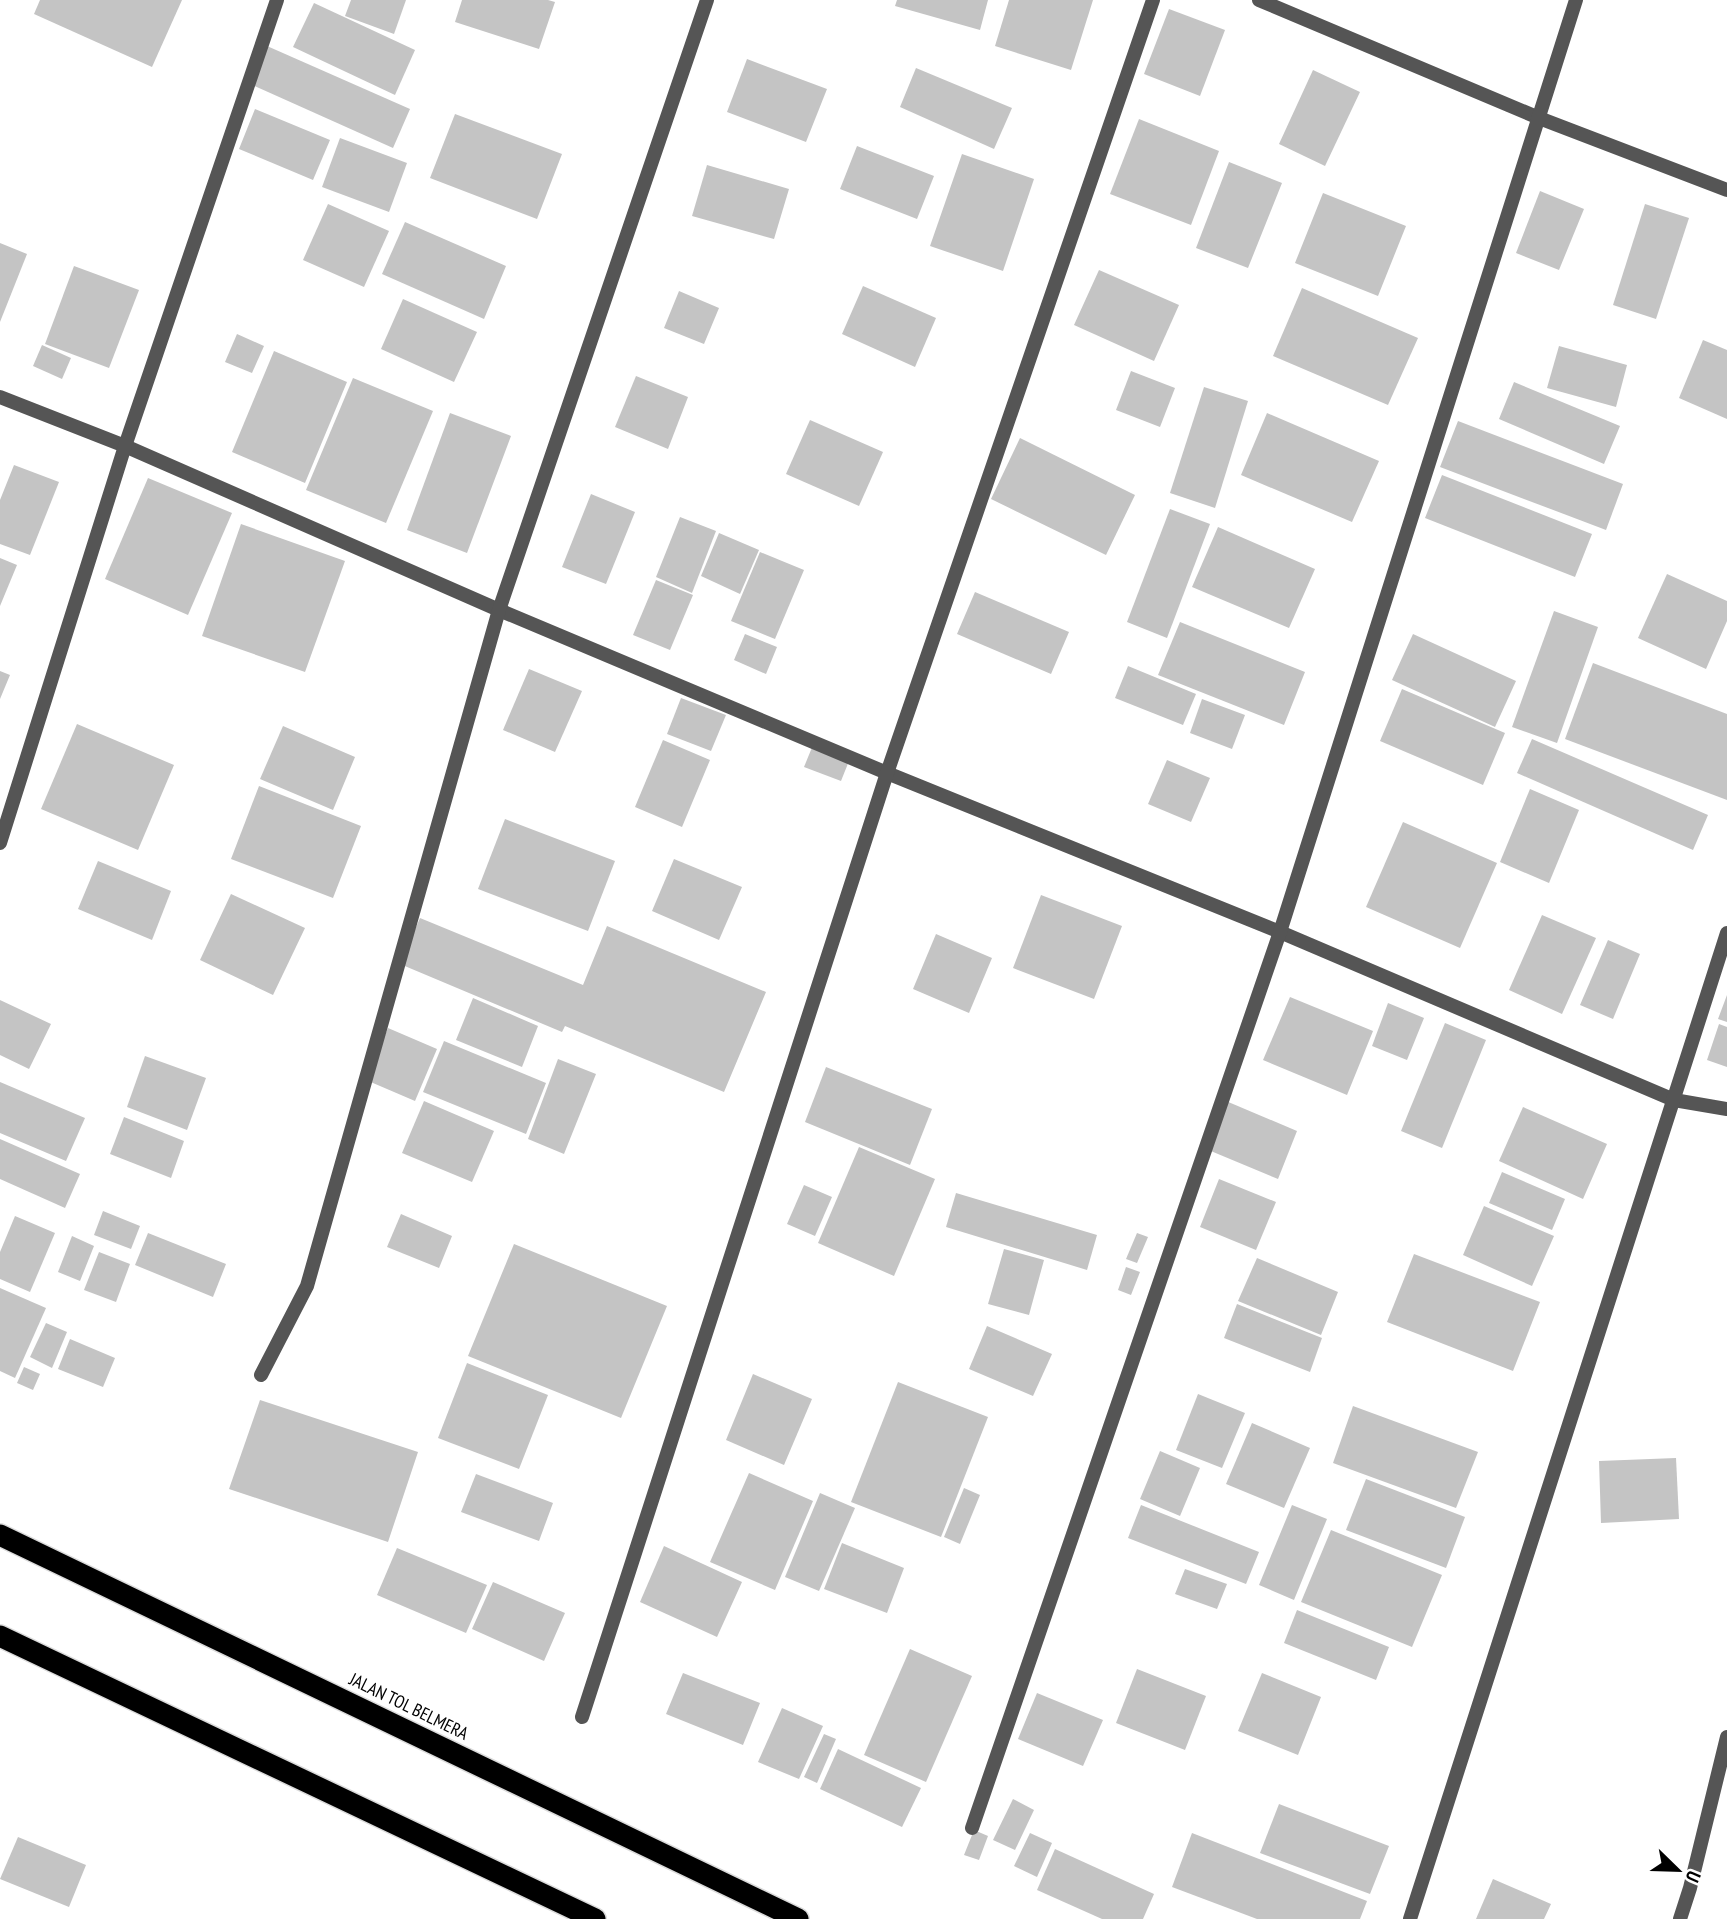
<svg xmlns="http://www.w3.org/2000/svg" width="1727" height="1919" font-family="'PT Sans Narrow',sans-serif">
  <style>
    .building { fill: #c4c4c4 }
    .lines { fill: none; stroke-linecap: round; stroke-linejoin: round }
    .motorway-casing { stroke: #dbdbdb; stroke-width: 24 }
    .minor { stroke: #555; stroke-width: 14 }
    .tertiary { stroke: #555; stroke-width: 14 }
    .motorway { stroke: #000; stroke-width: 21 }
    .labels { text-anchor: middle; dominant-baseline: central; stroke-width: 5; stroke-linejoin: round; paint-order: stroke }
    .street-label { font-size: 18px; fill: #000; stroke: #fff }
  </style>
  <rect width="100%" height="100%" fill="#fff"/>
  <!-- building -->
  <g class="building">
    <path d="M40,0H182L152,67L34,14Z"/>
    <path d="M351,0H406L394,34L345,16Z"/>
    <path d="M462,0H548L555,2L539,49L455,22Z"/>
    <path d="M897,0H988L980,30L895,6Z"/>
    <path d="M1009,0H1093L1071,70L995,46Z"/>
    <path d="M314,3L415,50L395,95L293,47Z"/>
    <path d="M1169,9L1225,30L1200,96L1144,74Z"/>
    <path d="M267,46L410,109L393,148L250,84Z"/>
    <path d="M747,59L827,89L806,142L727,112Z"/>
    <path d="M916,68L1012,108L994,149L900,107Z"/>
    <path d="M1313,70L1360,92L1325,166L1279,144Z"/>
    <path d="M255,109L330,140L313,180L239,149Z"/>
    <path d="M455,114L562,154L537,219L430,178Z"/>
    <path d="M1139,119L1219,151L1191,225L1110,194Z"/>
    <path d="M340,138L407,163L389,212L322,187Z"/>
    <path d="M857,146L934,176L917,219L840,189Z"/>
    <path d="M962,154L1034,179L1003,271L930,246Z"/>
    <path d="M1229,162L1282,183L1248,268L1196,248Z"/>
    <path d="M707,165L789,189L774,239L692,216Z"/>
    <path d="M1540,191L1584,209L1559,270L1516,253Z"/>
    <path d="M1323,193L1406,226L1378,296L1295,263Z"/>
    <path d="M328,204L389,231L364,287L303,260Z"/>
    <path d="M1645,204L1689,218L1656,319L1613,305Z"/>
    <path d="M405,222L506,266L484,319L382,274Z"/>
    <path d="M0,243L27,254L0,322Z"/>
    <path d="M74,266L139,290L109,368L45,344Z"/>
    <path d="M1099,270L1179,305L1154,361L1074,325Z"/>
    <path d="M863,286L936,318L915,367L842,334Z"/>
    <path d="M1302,288L1418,338L1388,405L1273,356Z"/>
    <path d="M679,291L719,308L704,344L664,328Z"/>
    <path d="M403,299L477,332L454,382L381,349Z"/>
    <path d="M237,334L264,346L252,373L225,362Z"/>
    <path d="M1703,340L1727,350V419L1679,398Z"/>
    <path d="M42,345L71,358L62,379L33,366Z"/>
    <path d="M1559,346L1627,365L1616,407L1547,388Z"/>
    <path d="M274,351L347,382L305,483L232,452Z"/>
    <path d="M1131,371L1175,388L1160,427L1116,410Z"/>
    <path d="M636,376L688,397L668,449L615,427Z"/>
    <path d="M353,378L433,411L386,523L306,490Z"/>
    <path d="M1514,382L1620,426L1604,464L1499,419Z"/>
    <path d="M1204,387L1248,401L1215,508L1170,493Z"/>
    <path d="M450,413L511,436L467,553L407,530Z"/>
    <path d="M1267,413L1379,461L1352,522L1241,475Z"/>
    <path d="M810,420L883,452L859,506L786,474Z"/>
    <path d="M1458,421L1623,484L1606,530L1440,467Z"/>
    <path d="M1020,438L1135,495L1106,555L991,499Z"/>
    <path d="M14,465L59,482L30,555L0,544V500Z"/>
    <path d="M1442,475L1592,534L1575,577L1425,518Z"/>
    <path d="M148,478L232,513L188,615L105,579Z"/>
    <path d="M591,494L635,512L606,584L562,567Z"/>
    <path d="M1170,509L1210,524L1167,638L1127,622Z"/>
    <path d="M680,517L716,531L692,593L656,577Z"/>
    <path d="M241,524L345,561L305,672L202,636Z"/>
    <path d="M1218,527L1315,569L1289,628L1192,587Z"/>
    <path d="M719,533L759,550L740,594L701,576Z"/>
    <path d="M760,552L804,570L775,639L731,621Z"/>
    <path d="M0,558L17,565L0,606Z"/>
    <path d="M1667,574L1727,601V621L1706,669L1638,638Z"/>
    <path d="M656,580L693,595L670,650L633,635Z"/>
    <path d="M975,592L1069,632L1051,674L957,634Z"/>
    <path d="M1554,611L1598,627L1557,743L1512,727Z"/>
    <path d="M1180,622L1305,672L1284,725L1158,675Z"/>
    <path d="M745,634L777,647L766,674L734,660Z"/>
    <path d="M1413,634L1516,681L1495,727L1392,680Z"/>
    <path d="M1593,663L1727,714V800L1565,739Z"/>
    <path d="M1128,666L1196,694L1183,725L1115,698Z"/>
    <path d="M529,669L582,691L555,752L503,730Z"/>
    <path d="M0,671L10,675L0,699Z"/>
    <path d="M1402,689L1505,733L1483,785L1380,741Z"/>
    <path d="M681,698L726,715L711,751L667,734Z"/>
    <path d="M1202,699L1245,715L1232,749L1190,733Z"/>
    <path d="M77,724L174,765L138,850L41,809Z"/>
    <path d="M283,726L355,757L333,810L260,779Z"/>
    <path d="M1532,739L1708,815L1693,850L1517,773Z"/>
    <path d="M663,740L710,760L682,827L635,807Z"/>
    <path d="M813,745L849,761L841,781L804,767Z"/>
    <path d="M1167,760L1210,778L1191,822L1148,804Z"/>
    <path d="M259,786L361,826L333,898L231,859Z"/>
    <path d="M1530,789L1579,810L1549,883L1500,862Z"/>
    <path d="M505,819L615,861L588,931L478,889Z"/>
    <path d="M1403,822L1497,863L1460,948L1366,907Z"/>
    <path d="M674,859L742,887L719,940L652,911Z"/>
    <path d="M98,861L171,891L152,940L78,909Z"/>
    <path d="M231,894L305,928L273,995L200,960Z"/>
    <path d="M1041,895L1122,926L1094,999L1013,968Z"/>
    <path d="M1542,915L1596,938L1562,1014L1509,990Z"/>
    <path d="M420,918L583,985L607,926L766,992L724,1092L565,1026L562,1032L400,964Z"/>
    <path d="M936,934L992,958L969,1013L913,989Z"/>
    <path d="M1608,940L1640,954L1613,1019L1580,1005Z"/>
    <path d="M1727,995V1022L1718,1019Z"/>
    <path d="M1290,997L1373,1031L1347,1095L1263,1060Z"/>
    <path d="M473,998L538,1026L522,1067L456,1040Z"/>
    <path d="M0,1000L51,1024L29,1069L0,1055Z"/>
    <path d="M1388,1003L1424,1018L1407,1060L1372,1046Z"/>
    <path d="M1445,1023L1486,1040L1442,1148L1401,1131Z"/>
    <path d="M1719,1024L1727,1027V1067L1707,1060Z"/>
    <path d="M388,1028L437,1049L415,1101L366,1080Z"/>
    <path d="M444,1041L546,1083L526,1134L423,1092Z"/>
    <path d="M145,1056L206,1078L187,1130L127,1107Z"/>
    <path d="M558,1059L596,1074L564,1154L528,1139Z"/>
    <path d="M826,1067L932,1109L910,1165L805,1122Z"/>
    <path d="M0,1082L85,1118L66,1161L0,1133Z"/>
    <path d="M424,1101L494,1131L472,1182L402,1153Z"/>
    <path d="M1226,1101L1297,1131L1278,1179L1206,1149Z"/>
    <path d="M1523,1107L1607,1144L1583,1199L1499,1161Z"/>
    <path d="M124,1117L184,1141L171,1178L110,1154Z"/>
    <path d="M0,1139L80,1174L65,1208L0,1179Z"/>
    <path d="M859,1147L935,1179L894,1276L818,1243Z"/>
    <path d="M1502,1172L1565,1199L1552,1230L1489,1203Z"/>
    <path d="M1219,1179L1276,1202L1256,1250L1200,1227Z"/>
    <path d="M804,1185L832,1197L815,1236L787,1224Z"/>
    <path d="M956,1193L1097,1235L1087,1270L946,1227Z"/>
    <path d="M1484,1206L1554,1236L1532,1286L1463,1255Z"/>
    <path d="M103,1211L140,1226L131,1249L94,1235Z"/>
    <path d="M401,1214L452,1236L439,1268L387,1247Z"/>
    <path d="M15,1216L55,1233L30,1292L0,1279V1252Z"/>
    <path d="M148,1233L226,1264L213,1297L135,1265Z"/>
    <path d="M1137,1233L1148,1237L1137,1263L1126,1259Z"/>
    <path d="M72,1236L94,1246L80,1281L58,1272Z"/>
    <path d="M514,1244L667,1306L621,1418L468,1356Z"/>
    <path d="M1004,1249L1044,1260L1029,1315L988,1304Z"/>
    <path d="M99,1252L130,1264L116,1302L84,1290Z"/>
    <path d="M1414,1254L1540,1302L1513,1371L1387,1322Z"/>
    <path d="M1257,1258L1338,1292L1321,1335L1238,1301Z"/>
    <path d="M1126,1267L1140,1272L1131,1295L1118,1290Z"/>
    <path d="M0,1288L46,1308L15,1378L0,1371Z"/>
    <path d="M1237,1304L1322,1338L1310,1372L1224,1338Z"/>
    <path d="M46,1323L67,1332L52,1368L30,1357Z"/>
    <path d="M987,1326L1052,1354L1033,1396L969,1369Z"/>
    <path d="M70,1339L115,1358L103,1387L58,1369Z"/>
    <path d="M467,1363L548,1395L519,1469L438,1438Z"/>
    <path d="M24,1367L40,1374L33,1390L17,1383Z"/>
    <path d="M753,1374L812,1399L784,1465L726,1440Z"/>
    <path d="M898,1382L988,1417L941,1537L851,1502Z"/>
    <path d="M1198,1394L1245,1413L1222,1468L1176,1450Z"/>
    <path d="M260,1400L418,1452L388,1542L229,1489Z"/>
    <path d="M1353,1406L1478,1452L1456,1508L1333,1463Z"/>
    <path d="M1252,1423L1310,1448L1284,1508L1226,1484Z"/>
    <path d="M1160,1451L1200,1468L1180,1516L1140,1499Z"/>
    <path d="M1676,1458L1679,1519L1601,1523L1599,1461Z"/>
    <path d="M749,1473L813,1501L775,1590L710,1562Z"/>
    <path d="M476,1474L553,1503L539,1541L461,1512Z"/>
    <path d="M1366,1479L1465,1517L1446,1568L1346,1530Z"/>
    <path d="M964,1488L980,1495L960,1544L944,1537Z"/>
    <path d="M820,1493L855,1508L819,1591L785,1577Z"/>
    <path d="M1141,1505L1259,1552L1246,1584L1128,1538Z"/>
    <path d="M1292,1505L1327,1519L1294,1600L1259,1585Z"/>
    <path d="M1331,1530L1442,1575L1412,1647L1301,1602Z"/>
    <path d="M842,1543L904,1568L887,1613L824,1589Z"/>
    <path d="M664,1546L742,1582L717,1637L640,1602Z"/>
    <path d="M397,1548L487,1585L466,1633L377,1595Z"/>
    <path d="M1185,1569L1227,1584L1217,1609L1175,1594Z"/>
    <path d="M493,1582L565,1613L544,1661L472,1629Z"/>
    <path d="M1297,1610L1389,1647L1376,1680L1284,1643Z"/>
    <path d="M910,1649L972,1676L926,1782L864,1755Z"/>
    <path d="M1137,1669L1206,1696L1185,1750L1116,1723Z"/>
    <path d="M683,1673L760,1703L743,1745L666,1714Z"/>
    <path d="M1262,1673L1321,1697L1298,1755L1238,1731Z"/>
    <path d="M1037,1693L1103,1720L1083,1766L1018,1739Z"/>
    <path d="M782,1708L823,1726L799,1779L758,1762Z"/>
    <path d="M824,1734L836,1739L817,1783L804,1777Z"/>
    <path d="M838,1749L921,1788L902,1827L820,1789Z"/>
    <path d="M1013,1799L1034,1810L1015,1850L993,1840Z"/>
    <path d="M1279,1804L1389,1846L1370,1894L1260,1853Z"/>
    <path d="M974,1830L988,1836L979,1860L964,1855Z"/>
    <path d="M1030,1833L1052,1843L1037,1877L1014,1866Z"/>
    <path d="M1192,1833L1367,1901L1360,1919H1257L1172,1887Z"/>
    <path d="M18,1837L86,1865L69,1907L0,1879Z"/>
    <path d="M1055,1849L1154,1894L1143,1919H1102L1037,1890Z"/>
    <path d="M1493,1879L1551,1904L1544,1919H1476Z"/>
  </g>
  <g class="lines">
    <defs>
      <g id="motorway">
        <path d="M0,1535L798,1919"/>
        <path d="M0,1636L595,1919"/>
      </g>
    </defs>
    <!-- motorway casing -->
    <use href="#motorway" class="motorway-casing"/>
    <!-- minor -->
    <g class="minor">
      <path d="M1259,0L1539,118L1727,190"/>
      <path d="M0,397L125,446L499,610L887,773L1280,932L1674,1100L1727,1109"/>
      <path d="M0,843L125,446L277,0"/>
      <path d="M261,1375L307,1286L499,610L707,0"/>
      <path d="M582,1717L887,773L1153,0"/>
      <path d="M972,1828L1280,932L1576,0"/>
      <path d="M1410,1919L1727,933"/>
    </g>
    <!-- tertiary -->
    <path class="tertiary" d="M1680,1919L1690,1888L1727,1737"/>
    <!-- motorway -->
    <use href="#motorway" class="motorway"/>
  </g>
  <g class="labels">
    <!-- street labels -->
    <g class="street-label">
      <text transform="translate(409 1706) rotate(26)">JALAN TOL BELMERA</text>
    </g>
  </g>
  <!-- north arrow -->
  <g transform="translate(1678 1870) rotate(113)" stroke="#ffffff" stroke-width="5" paint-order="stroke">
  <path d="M0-5L12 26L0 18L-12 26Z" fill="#000000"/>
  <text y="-10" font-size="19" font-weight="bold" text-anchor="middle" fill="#000000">U</text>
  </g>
</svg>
